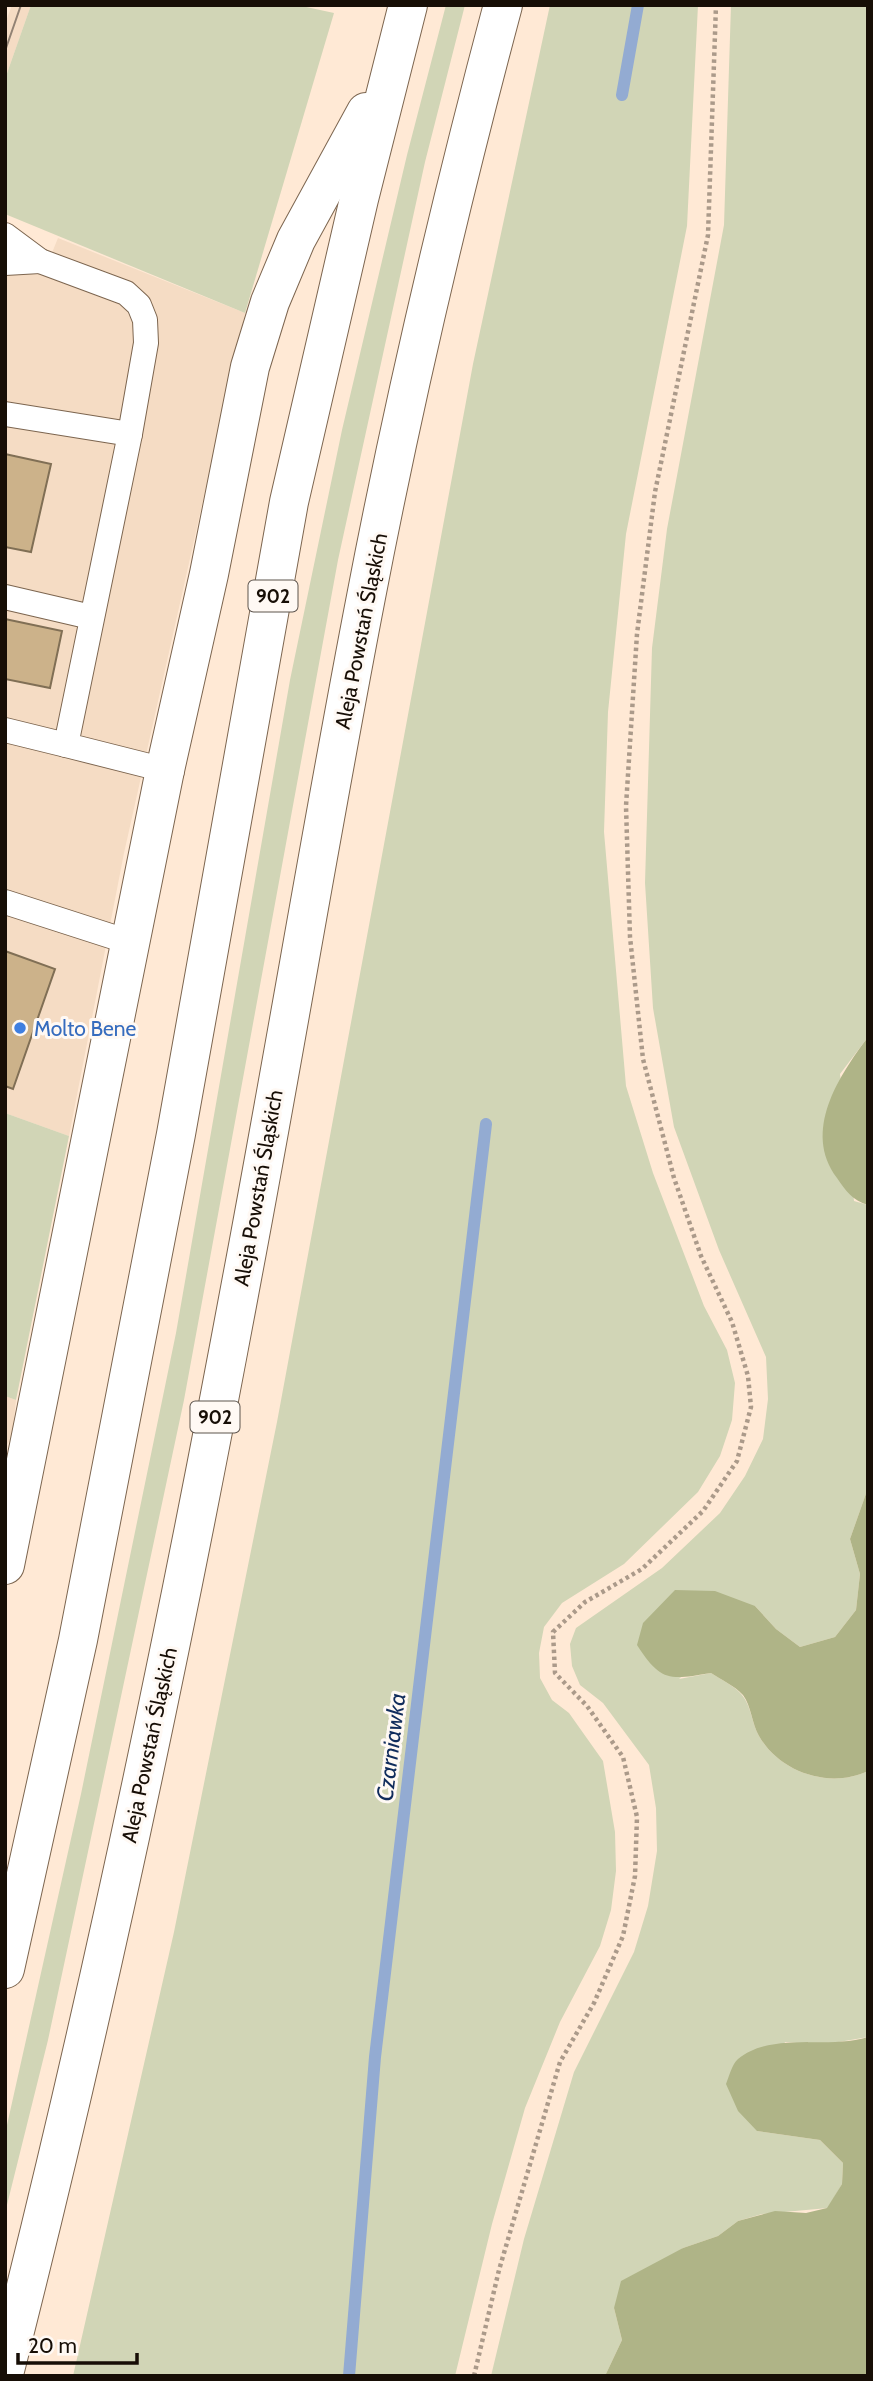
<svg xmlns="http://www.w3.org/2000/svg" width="873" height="2381" font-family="Cabin,sans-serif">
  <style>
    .built { fill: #f5dcc4 }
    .green { fill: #d1d5b6 }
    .forest { fill: #afb487 }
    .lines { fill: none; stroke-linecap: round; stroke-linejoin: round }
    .stream { stroke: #93abd2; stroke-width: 12 }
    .building { fill: #ccb28a; stroke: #806f55; stroke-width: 2 }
    .lane-casing { stroke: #7c654f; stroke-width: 26 }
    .street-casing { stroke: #7c654f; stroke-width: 40 }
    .primary-casing { stroke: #7c654f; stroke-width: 40 }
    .path { stroke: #ab9a8a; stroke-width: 4.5; stroke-dasharray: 3.5 3.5; stroke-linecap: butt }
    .lane { stroke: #fff; stroke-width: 24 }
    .street { stroke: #fff; stroke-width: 38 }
    .primary { stroke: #fff; stroke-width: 38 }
    .tram { stroke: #928274; stroke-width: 2 }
    .shop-dot { fill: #3f7fe0; stroke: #fff9f4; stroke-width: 2.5 }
    .labels { text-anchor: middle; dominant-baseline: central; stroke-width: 6; stroke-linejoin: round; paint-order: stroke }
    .shield { fill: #fff9f4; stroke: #5d544d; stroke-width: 2 }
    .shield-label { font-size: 19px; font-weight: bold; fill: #170e06 }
    .street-label { font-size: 21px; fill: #170e06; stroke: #fff9f4 }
    .shop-label { font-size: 21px; fill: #366cbe; stroke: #fff9f4; text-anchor: start }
    .water-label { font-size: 23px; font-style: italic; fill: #102c5c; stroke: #fff9f4 }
  </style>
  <rect width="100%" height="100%" fill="#ffe9d5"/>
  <!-- built -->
  <g class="built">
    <path d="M12,5H31L5,79V24Z"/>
    <path d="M58,238L245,313L124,853L69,1136L5,1113V272L43,275Z"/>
    <path d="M5,1396L16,1400L12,1436L5,1448Z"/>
  </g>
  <!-- green -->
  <g class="green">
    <path d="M31,5H297L334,13L245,313L5,214V79Z"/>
    <path d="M446,5H465L425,162L338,560L184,1400L48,2040L5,2213V2134L81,1794L176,1333L290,680L342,430L407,155Z"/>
    <path d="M550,5H698L687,226L626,534L608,712L604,832L626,1086L653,1173L704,1306L727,1350L735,1383L732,1420L720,1456L698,1492L624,1564L562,1603L544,1627L539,1653L540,1678L552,1700L569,1713L603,1761L615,1832L616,1871L611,1910L600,1946L560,2022L525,2108L492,2224L455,2376H73L174,1932L277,1422L473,364Z"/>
    <path d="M731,5H868V1037L840,1074L854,1201L868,1205V1488L850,1539L860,1574L856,1610L835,1637L800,1647L776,1629L755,1606L679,1679L711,1673C720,1679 735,1686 742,1695C751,1705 752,1724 759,1736C780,1773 830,1789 868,1771V2037L821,2045L785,2042L757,2131L820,2140L843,2163L842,2184L828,2208L762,2214L738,2221L718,2236L683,2248L614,2308L622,2340L605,2376H491L524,2239L574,2072L634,1952L648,1906L657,1851L656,1808L649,1765L603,1703L580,1685L572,1666L570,1644L576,1628L662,1568L720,1513L745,1476L763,1439L768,1399L766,1357L719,1250L674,1127L653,1008L645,883L652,648L667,529L724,225Z"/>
    <path d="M5,1113L69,1136L16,1400L5,1396Z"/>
  </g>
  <!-- forest -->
  <g class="forest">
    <path d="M868,1037V1205C852,1200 846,1191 837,1178C802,1131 839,1076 868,1037Z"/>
    <path d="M868,1488V1771C830,1789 780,1773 759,1736C752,1724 751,1705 743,1695C735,1686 720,1679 711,1673C669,1680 661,1682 637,1645L643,1623L675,1590L715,1591L755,1606L776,1629L800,1647L835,1637L856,1610L860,1574L850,1539Z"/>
    <path d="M868,2037V2376H605L622,2340L614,2308L621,2281L683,2248L718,2236L738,2221L775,2211L806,2213L827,2208L842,2184L843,2163L820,2140L757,2131L738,2111L726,2084C729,2077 732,2064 738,2059C772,2031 826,2050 868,2037Z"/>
  </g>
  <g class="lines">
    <!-- stream -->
    <g class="stream">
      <path d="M622,95L638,5"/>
      <path d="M349,2376L375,2057L486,1124"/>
    </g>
  </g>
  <!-- building -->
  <g class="building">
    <path d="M5,454L51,464L31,552L5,547Z"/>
    <path d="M5,619L62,631L50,688L5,679Z"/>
    <path d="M5,951L55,969L13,1089L5,1086Z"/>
  </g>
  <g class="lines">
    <defs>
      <g id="lane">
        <path d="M5,235L40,261L126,293L139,305L145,320L146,343L130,434L66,745L165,770"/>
        <path d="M5,263L40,261"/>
        <path d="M5,414L130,434"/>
        <path d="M5,597L91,617"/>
        <path d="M5,730L66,745"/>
        <path d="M5,902L129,942"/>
      </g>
      <path id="street" d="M5,1565L165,770"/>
      <g id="primary">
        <path d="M165,770L209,574L250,367L270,302L296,240L366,112"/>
        <path d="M5,1969L78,1640L176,1134L289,502L359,199L408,5"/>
        <path d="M5,2370C97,2009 174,1644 242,1278C285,1051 322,824 366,597C404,399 451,200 503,5"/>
      </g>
    </defs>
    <!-- lane casing -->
    <use href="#lane" class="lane-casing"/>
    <!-- street casing -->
    <use href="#street" class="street-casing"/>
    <!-- primary casing -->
    <use href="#primary" class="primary-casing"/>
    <!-- path -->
    <path class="path" d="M474,2376L499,2270L560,2062L594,2003L623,1936L635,1876L637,1817L623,1757L587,1706L555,1673L553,1632L585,1602L642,1569L703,1511L737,1461L751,1407L748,1376L732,1322L701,1256L674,1178L643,1059L630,937L626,806L637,634L655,492L708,235L716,5"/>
    <!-- lane -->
    <use href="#lane" class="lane"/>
    <!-- street -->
    <use href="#street" class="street"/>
    <!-- primary -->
    <use href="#primary" class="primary"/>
    <!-- tram -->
    <path class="tram" d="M5,51L21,5"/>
  </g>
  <!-- markers -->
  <circle class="shop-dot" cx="20" cy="1028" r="7"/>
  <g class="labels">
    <!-- shield labels -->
    <g class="shield">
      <rect x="248.5" y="580.5" width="49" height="31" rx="5"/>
      <rect x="190.5" y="1401.5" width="49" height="31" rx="5"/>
    </g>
    <g class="shield-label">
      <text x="273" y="596">902</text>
      <text x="215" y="1417">902</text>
    </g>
    <!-- street labels -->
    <g class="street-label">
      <text transform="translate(361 631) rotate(-79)">Aleja Powstań Śląskich</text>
      <text transform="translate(258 1188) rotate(-80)">Aleja Powstań Śląskich</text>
      <text transform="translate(149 1745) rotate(-78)">Aleja Powstań Śląskich</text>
    </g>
    <!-- shop labels -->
    <g class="shop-label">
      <text x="34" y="1028">Molto Bene</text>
    </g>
    <!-- water labels -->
    <g class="water-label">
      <text transform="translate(391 1747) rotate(-83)">Czarniawka</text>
    </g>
  </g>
  <!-- border -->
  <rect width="873" height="2381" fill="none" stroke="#170e06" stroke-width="14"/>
  <!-- scale -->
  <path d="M18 2353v10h119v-10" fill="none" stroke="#170e06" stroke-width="3.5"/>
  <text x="28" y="2353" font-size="21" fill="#170e06" stroke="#fff9f4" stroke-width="5" paint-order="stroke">20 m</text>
</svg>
